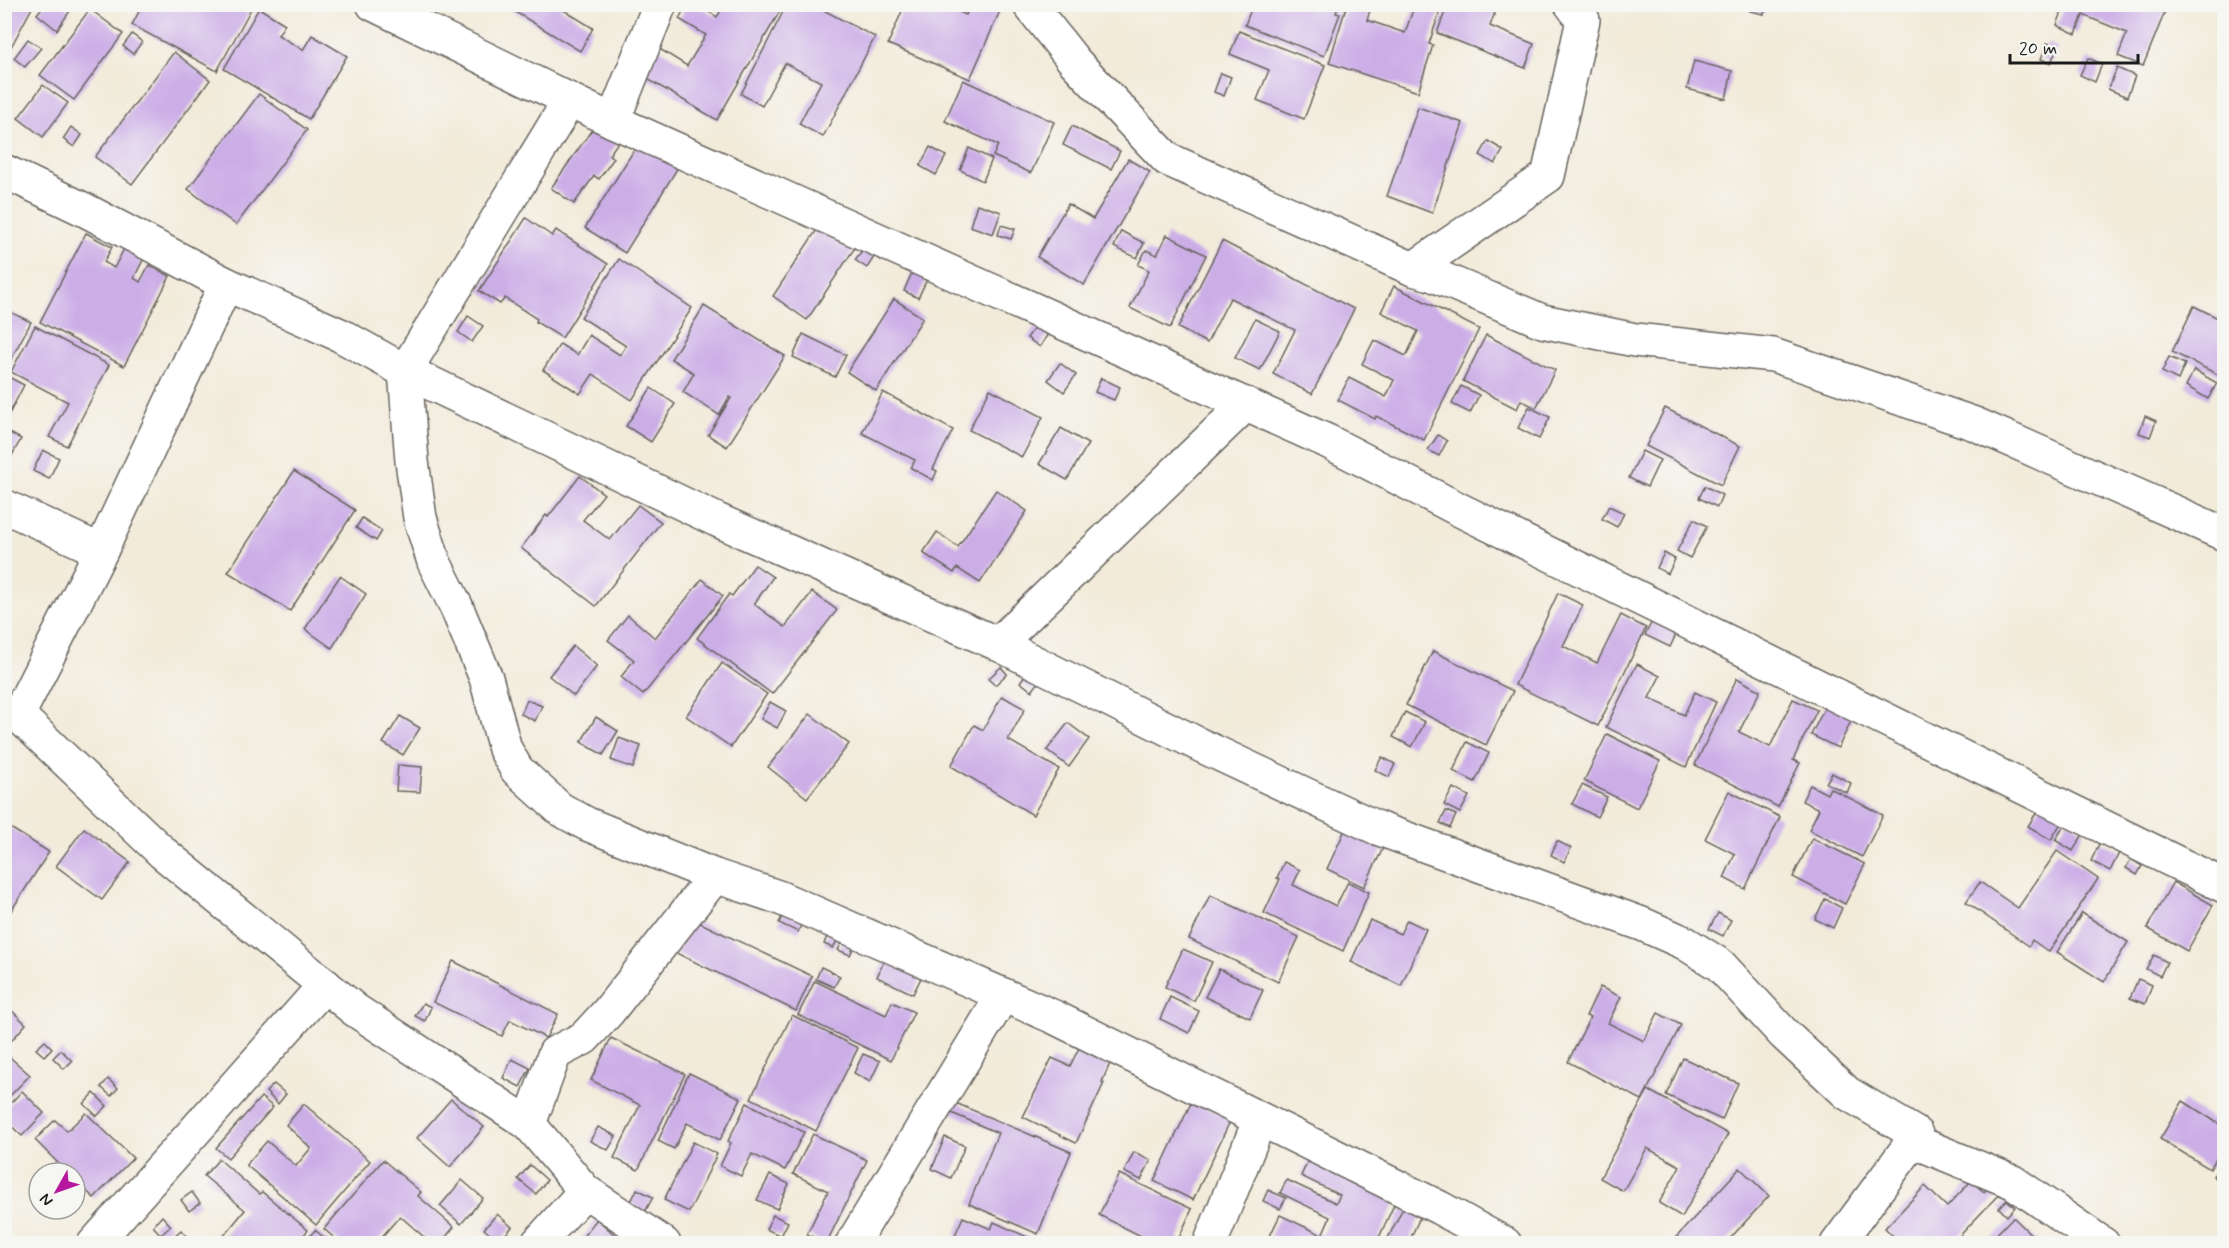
<svg xmlns="http://www.w3.org/2000/svg" width="2229" height="1248" font-family="Mynerve,sans-serif">
  <style>
    .building { fill: #ccaee7 }
    .lines { fill: none; stroke-linecap: round; stroke-linejoin: round }
    .minor-casing { stroke: #67645e; stroke-width: 36 }
    .minor { stroke: #fff; stroke-width: 33 }
  </style>
  <rect width="100%" height="100%" fill="#f6f6f2"/>
  <filter id="ink" filterUnits="userSpaceOnUse"><feTurbulence type="fractalNoise" baseFrequency=".0167" numOctaves="2"/><feDisplacementMap in="SourceGraphic" scale="12" xChannelSelector="R" yChannelSelector="G"/><feConvolveMatrix kernelMatrix="1 2 1 2 8 2 1 2 1" color-interpolation-filters="sRGB"/></filter>
  <filter id="wash" filterUnits="userSpaceOnUse"><feTurbulence type="fractalNoise" baseFrequency=".008" numOctaves="4" result="noise"/><feDisplacementMap in="SourceGraphic" scale="24" xChannelSelector="R" yChannelSelector="G"/><feGaussianBlur stdDeviation="1.35" result="paint"/><feColorMatrix in="noise" values="0 0 0 0 0 0 0 0 0 0 0 0 0 0 0 0 0 1.4 0 .05"/><feComposite in="paint" operator="in"/></filter>
  <g filter="url(#wash)">
    <rect width="100%" height="100%" fill="#f2ebda"/>
    <g id="blocks">
      <!-- building -->
      <g class="building">
        <path d="M4,4H34L4,60Z"/>
        <path d="M45,4H62L70,11L57,30L37,14Z"/>
        <path d="M143,4H208L220,11L223,4H248L252,7L217,71L132,25Z"/>
        <path d="M502,4H562L560,8L593,28L580,51Z"/>
        <path d="M687,4H696L717,17L725,4H784L717,120L639,74L655,46L687,66L706,35L679,19Z"/>
        <path d="M787,4H812L875,37L823,137L799,124L821,82L785,63L762,106L741,94Z"/>
        <path d="M905,4H942L966,15L971,4H1003L970,79L888,44Z"/>
        <path d="M1253,4H1339L1336,13L1340,14L1324,56L1245,25Z"/>
        <path d="M1347,4H1372L1367,20L1405,33L1415,4H1442L1429,44L1433,45L1418,92L1329,63Z"/>
        <path d="M1448,4H1498L1490,26L1534,44L1525,68L1437,33Z"/>
        <path d="M1752,4H1767L1764,14L1750,11Z"/>
        <path d="M2065,4H2168L2143,66L2118,56L2127,33L2083,15L2076,34L2057,25Z"/>
        <path d="M259,8L285,24L278,35L303,50L312,35L347,56L309,119L224,69Z"/>
        <path d="M90,9L123,34L74,100L40,75Z"/>
        <path d="M1239,31L1325,65L1304,119L1257,100L1269,70L1230,54Z"/>
        <path d="M132,34L142,42L133,54L123,46Z"/>
        <path d="M28,39L41,48L25,67L14,58Z"/>
        <path d="M2047,43L2057,47L2051,63L2041,59Z"/>
        <path d="M174,52L210,80L132,184L95,157Z"/>
        <path d="M2088,58L2102,64L2095,82L2080,75Z"/>
        <path d="M1694,61L1732,71L1726,99L1687,89Z"/>
        <path d="M2117,68L2135,76L2127,97L2108,89Z"/>
        <path d="M1221,73L1231,77L1224,96L1214,92Z"/>
        <path d="M963,80L1054,122L1031,173L993,156L998,145L945,121Z"/>
        <path d="M43,85L68,103L43,137L18,118Z"/>
        <path d="M259,94L307,130L236,225L188,189Z"/>
        <path d="M1418,107L1463,123L1432,213L1387,196Z"/>
        <path d="M598,121L621,138L609,155L614,158L599,179L594,176L574,204L551,188Z"/>
        <path d="M1072,126L1120,151L1111,169L1063,145Z"/>
        <path d="M71,127L82,135L74,147L63,139Z"/>
        <path d="M641,139L680,164L625,253L585,228Z"/>
        <path d="M1488,141L1503,150L1495,164L1480,155Z"/>
        <path d="M930,147L946,156L936,175L920,166Z"/>
        <path d="M969,148L992,159L983,181L960,170Z"/>
        <path d="M1128,159L1150,172L1084,285L1037,257L1068,204L1093,219Z"/>
        <path d="M977,204L1001,212L993,234L970,226Z"/>
        <path d="M526,218L552,236L556,230L608,264L562,338L536,322L537,319L505,298L500,304L479,291Z"/>
        <path d="M822,222L856,246L807,320L773,296Z"/>
        <path d="M1001,225L1015,229L1011,239L998,235Z"/>
        <path d="M1121,231L1144,243L1137,258L1114,247Z"/>
        <path d="M86,233L112,247L104,262L114,268L125,247L144,258L134,278L140,282L149,265L170,276L124,366L40,322Z"/>
        <path d="M1167,235L1206,255L1170,328L1130,308L1149,270L1138,265L1146,250L1157,255Z"/>
        <path d="M1222,241L1354,309L1312,394L1273,374L1295,330L1230,298L1207,343L1178,328Z"/>
        <path d="M863,249L874,257L867,268L855,260Z"/>
        <path d="M619,259L692,308L632,400L593,374L580,394L543,370L560,344L577,355L589,335L620,355L626,346L581,317Z"/>
        <path d="M914,268L929,275L918,298L904,291Z"/>
        <path d="M1394,286L1479,329L1424,440L1376,416L1375,419L1338,400L1349,378L1386,397L1394,380L1362,364L1374,340L1406,356L1418,331L1381,312Z"/>
        <path d="M894,299L923,318L876,391L847,372Z"/>
        <path d="M704,306L785,356L727,447L708,435L731,398L729,397L719,415L683,392L694,373L671,359Z"/>
        <path d="M2194,306L2224,321L2223,377L2172,352Z"/>
        <path d="M4,309L31,322L4,372Z"/>
        <path d="M468,316L483,326L472,342L458,332Z"/>
        <path d="M1255,319L1280,331L1260,370L1235,358Z"/>
        <path d="M1037,324L1049,332L1040,347L1027,338Z"/>
        <path d="M35,326L109,365L67,446L49,437L68,402L11,372Z"/>
        <path d="M803,334L846,355L835,377L793,357Z"/>
        <path d="M1486,335L1555,370L1536,408L1521,400L1517,409L1463,381Z"/>
        <path d="M2169,357L2185,364L2178,380L2162,372Z"/>
        <path d="M1060,363L1076,375L1064,392L1048,380Z"/>
        <path d="M2194,370L2217,383L2208,399L2186,386Z"/>
        <path d="M5,375L24,385L7,418L5,417Z"/>
        <path d="M1101,378L1120,387L1114,400L1095,392Z"/>
        <path d="M1461,386L1479,395L1470,413L1452,404Z"/>
        <path d="M651,388L675,404L651,442L626,426Z"/>
        <path d="M990,389L1043,417L1022,457L969,430Z"/>
        <path d="M883,392L953,430L933,469L937,471L933,480L911,468L915,460L862,433Z"/>
        <path d="M1529,407L1550,417L1539,439L1518,428Z"/>
        <path d="M1665,408L1740,446L1721,485L1646,446Z"/>
        <path d="M2145,416L2156,421L2150,437L2139,433Z"/>
        <path d="M1061,428L1088,444L1067,480L1039,464Z"/>
        <path d="M8,432L21,439L10,459L4,456V438Z"/>
        <path d="M1438,435L1447,441L1439,456L1428,450Z"/>
        <path d="M43,450L59,458L49,479L33,471Z"/>
        <path d="M1642,451L1660,460L1647,487L1629,478Z"/>
        <path d="M294,471L355,510L290,611L228,572Z"/>
        <path d="M580,476L604,494L583,520L610,540L638,505L661,522L596,606L521,548L546,515L548,517Z"/>
        <path d="M1705,486L1722,495L1717,507L1699,498Z"/>
        <path d="M996,490L1027,511L980,583L957,568L954,573L923,553L937,532L958,547Z"/>
        <path d="M1609,506L1624,513L1617,527L1602,519Z"/>
        <path d="M362,518L382,531L376,541L356,528Z"/>
        <path d="M1694,519L1707,526L1690,558L1677,551Z"/>
        <path d="M1664,553L1675,559L1668,574L1657,568Z"/>
        <path d="M755,565L773,577L754,604L785,627L812,592L837,610L772,694L697,638L729,594L732,596Z"/>
        <path d="M340,576L366,594L332,648L305,629Z"/>
        <path d="M702,579L723,596L643,695L621,677L634,660L608,640L628,615L655,638Z"/>
        <path d="M1558,593L1583,605L1563,646L1597,663L1621,615L1646,628L1598,726L1515,685Z"/>
        <path d="M1656,614L1680,626L1670,647L1645,635Z"/>
        <path d="M573,646L597,666L574,696L549,676Z"/>
        <path d="M1433,651L1513,691L1486,745L1406,705Z"/>
        <path d="M722,663L767,694L731,747L686,716Z"/>
        <path d="M1637,664L1660,676L1649,698L1684,715L1695,692L1716,702L1686,767L1606,727Z"/>
        <path d="M1001,667L1007,674L995,685L988,679Z"/>
        <path d="M1031,667L1044,676L1032,691L1020,682Z"/>
        <path d="M1737,678L1760,691L1739,732L1770,747L1793,699L1817,710L1793,760L1800,763L1778,807L1695,765Z"/>
        <path d="M1002,696L1025,709L1008,740L1059,769L1033,815L951,766L974,725L983,730Z"/>
        <path d="M527,700L542,706L535,721L521,714Z"/>
        <path d="M1828,701L1854,715L1838,748L1811,735Z"/>
        <path d="M770,702L786,711L777,728L761,719Z"/>
        <path d="M1405,712L1425,722L1412,747L1393,737Z"/>
        <path d="M810,714L849,744L807,798L768,767Z"/>
        <path d="M400,716L420,728L403,755L383,743Z"/>
        <path d="M596,717L618,731L603,755L581,742Z"/>
        <path d="M1068,723L1089,739L1069,767L1047,750Z"/>
        <path d="M1607,734L1660,761L1637,808L1584,781Z"/>
        <path d="M619,738L641,746L633,768L611,760Z"/>
        <path d="M1467,742L1489,753L1475,782L1453,771Z"/>
        <path d="M1382,757L1395,764L1389,777L1375,770Z"/>
        <path d="M398,765L422,767L420,792L396,791Z"/>
        <path d="M1832,773L1851,783L1847,793L1826,783Z"/>
        <path d="M1582,785L1607,797L1597,817L1572,804Z"/>
        <path d="M1810,785L1827,794L1830,788L1883,815L1862,857L1809,830L1819,809L1802,801Z"/>
        <path d="M1453,788L1469,796L1460,813L1444,805Z"/>
        <path d="M1729,791L1780,817L1745,889L1724,878L1735,854L1705,839Z"/>
        <path d="M2042,804L2064,818L2051,840L2028,826Z"/>
        <path d="M1446,811L1456,815L1450,828L1440,823Z"/>
        <path d="M1350,819L1388,838L1364,887L1327,869Z"/>
        <path d="M2068,820L2085,831L2073,851L2055,840Z"/>
        <path d="M4,824L49,852L4,922Z"/>
        <path d="M84,828L130,862L102,900L56,866Z"/>
        <path d="M1812,838L1865,864L1845,904L1793,877Z"/>
        <path d="M1557,841L1571,848L1564,862L1551,855Z"/>
        <path d="M2100,842L2120,851L2110,871L2091,861Z"/>
        <path d="M2057,851L2098,879L2049,952L2032,940L2029,946L1966,902L1980,882L2018,908Z"/>
        <path d="M2131,859L2142,866L2137,875L2126,868Z"/>
        <path d="M1284,862L1300,870L1293,885L1336,906L1348,882L1369,892L1343,951L1264,913L1280,879L1277,878Z"/>
        <path d="M2173,882L2213,905L2187,951L2147,928Z"/>
        <path d="M1210,895L1299,937L1278,982L1189,939Z"/>
        <path d="M1825,899L1842,908L1833,928L1815,919Z"/>
        <path d="M784,913L803,921L798,932L779,923Z"/>
        <path d="M1718,913L1731,920L1723,936L1709,929Z"/>
        <path d="M2082,913L2128,942L2104,982L2057,952Z"/>
        <path d="M692,919L812,976L796,1011L676,953Z"/>
        <path d="M1370,920L1400,934L1407,920L1426,929L1401,986L1351,962Z"/>
        <path d="M829,931L840,936L833,948L824,944Z"/>
        <path d="M844,939L855,944L850,955L838,950Z"/>
        <path d="M1183,949L1212,962L1194,1001L1165,987Z"/>
        <path d="M2154,955L2167,962L2160,976L2146,969Z"/>
        <path d="M453,961L558,1014L546,1038L510,1020L502,1036L433,1002Z"/>
        <path d="M884,961L921,978L913,994L877,977Z"/>
        <path d="M821,967L840,976L834,987L816,979Z"/>
        <path d="M1219,969L1263,990L1250,1018L1205,997Z"/>
        <path d="M2138,979L2152,985L2145,1004L2130,998Z"/>
        <path d="M815,981L886,1015L892,1002L914,1012L891,1060L798,1015Z"/>
        <path d="M1600,987L1621,997L1608,1023L1644,1041L1658,1013L1681,1025L1642,1100L1568,1062L1590,1017L1586,1016Z"/>
        <path d="M1170,997L1199,1011L1189,1033L1160,1019Z"/>
        <path d="M423,1003L431,1007L425,1021L415,1016Z"/>
        <path d="M9,1008L26,1024L4,1049V1012Z"/>
        <path d="M792,1015L858,1048L816,1131L751,1098Z"/>
        <path d="M611,1038L685,1074L638,1170L614,1158L640,1105L591,1080Z"/>
        <path d="M45,1041L52,1048L44,1056L36,1049Z"/>
        <path d="M1080,1046L1111,1061L1102,1082L1104,1083L1076,1143L1023,1117L1052,1058L1070,1066Z"/>
        <path d="M61,1050L72,1061L64,1069L53,1058Z"/>
        <path d="M4,1052L30,1075L4,1102Z"/>
        <path d="M863,1054L880,1061L870,1082L854,1073Z"/>
        <path d="M1683,1058L1738,1083L1722,1120L1666,1095Z"/>
        <path d="M512,1059L530,1068L520,1087L503,1078Z"/>
        <path d="M689,1073L741,1098L720,1140L687,1123L674,1149L658,1141Z"/>
        <path d="M108,1079L118,1088L111,1096L101,1087Z"/>
        <path d="M274,1084L286,1094L278,1104L266,1092Z"/>
        <path d="M1648,1090L1728,1134L1682,1217L1659,1203L1680,1166L1647,1148L1623,1191L1600,1178Z"/>
        <path d="M22,1091L44,1113L22,1136L4,1119V1110Z"/>
        <path d="M94,1093L107,1106L97,1116L84,1104Z"/>
        <path d="M261,1097L273,1107L228,1158L216,1148Z"/>
        <path d="M451,1099L484,1127L450,1167L417,1138Z"/>
        <path d="M951,1101L1071,1152L1038,1234L969,1204L998,1133L947,1111Z"/>
        <path d="M1192,1101L1231,1119L1193,1200L1154,1181Z"/>
        <path d="M2183,1101L2224,1127V1145L2210,1169L2160,1139Z"/>
        <path d="M747,1103L804,1132L785,1170L752,1154L741,1176L720,1166L731,1143L728,1141Z"/>
        <path d="M304,1104L370,1161L316,1225L246,1165L267,1141L296,1166L311,1148L286,1125Z"/>
        <path d="M86,1113L133,1158L94,1198L75,1180V1173H68L35,1140L55,1120L67,1131Z"/>
        <path d="M598,1127L616,1136L608,1150L590,1141Z"/>
        <path d="M813,1134L867,1160L826,1244L807,1234L828,1191L793,1174Z"/>
        <path d="M945,1137L965,1146L951,1178L932,1169Z"/>
        <path d="M693,1142L717,1154L689,1212L664,1200Z"/>
        <path d="M1134,1152L1151,1160L1141,1180L1124,1172Z"/>
        <path d="M1311,1154L1398,1196L1376,1244H1285L1270,1236L1280,1215L1322,1235L1330,1217L1280,1193L1287,1180L1336,1203L1340,1195L1301,1176Z"/>
        <path d="M219,1159L259,1194L262,1192L308,1230L296,1244H217L245,1210L204,1176Z"/>
        <path d="M383,1160L421,1192L418,1196L454,1227L440,1244H432L400,1216L379,1240L383,1244H341L324,1229Z"/>
        <path d="M2224,1162V1185L2213,1176Z"/>
        <path d="M530,1165L547,1180L536,1194L518,1179Z"/>
        <path d="M1740,1168L1769,1196L1725,1244H1670Z"/>
        <path d="M1119,1174L1192,1209L1176,1244H1157L1099,1215Z"/>
        <path d="M770,1175L789,1184L777,1209L757,1200Z"/>
        <path d="M462,1180L483,1198L461,1224L440,1206Z"/>
        <path d="M1971,1181L1984,1192L1991,1185L2000,1193L1952,1244H1901L1885,1228L1925,1186L1947,1207Z"/>
        <path d="M637,1189L653,1197L645,1212L630,1204Z"/>
        <path d="M1268,1190L1286,1198L1280,1209L1263,1201Z"/>
        <path d="M192,1192L200,1203L189,1211L181,1200Z"/>
        <path d="M2007,1200L2015,1207L2007,1216L1999,1208Z"/>
        <path d="M1403,1208L1420,1217L1408,1244H1385Z"/>
        <path d="M497,1214L512,1227L499,1242L484,1229Z"/>
        <path d="M773,1215L788,1222L781,1236L766,1229Z"/>
        <path d="M162,1216L171,1226L161,1235L153,1226Z"/>
        <path d="M963,1217L991,1229L994,1222L1034,1240L1033,1244H975L955,1235Z"/>
        <path d="M2013,1217L2041,1244H1987Z"/>
        <path d="M597,1219L625,1244H577Z"/>
        <path d="M181,1230L193,1244H174L171,1239Z"/>
        <path d="M315,1230L332,1244H303Z"/>
      </g>
    </g>
  </g>
  <g filter="url(#ink)">
    <use href="#blocks" fill-opacity="0" stroke="#67645e" stroke-width="1.5"/>
    <g class="lines">
      <defs>
        <g id="minor">
          <path d="M373,4L613,121L1327,441L1460,510L2224,886"/>
          <path d="M1029,4L1075,62L1167,159L1413,269L1431,274L1542,321L1635,340L1773,355L1975,424L2224,534"/>
          <path d="M569,101L405,371L412,461L420,518L434,562L456,606L486,678L505,749L517,770L560,809L587,824L715,876L778,897L1054,1017L1440,1208L1505,1244"/>
          <path d="M613,121L660,4"/>
          <path d="M4,171L87,211L226,284L340,335L405,371L717,520L998,644L1202,746L1377,828L1642,924L1685,943L1720,965L1784,1034L1847,1093L1916,1134L1913,1141L2013,1182L2103,1244"/>
          <path d="M1413,269L1548,176L1583,20L1571,4"/>
          <path d="M226,284L101,551L18,715L163,853L355,1010L529,1124L585,1191L664,1244"/>
          <path d="M4,506L101,551"/>
          <path d="M998,644L1246,404"/>
          <path d="M529,1124L555,1053L584,1038L608,1012L715,876"/>
          <path d="M94,1244L325,985"/>
          <path d="M537,1244L585,1191"/>
          <path d="M852,1244L1003,995"/>
          <path d="M1210,1244L1260,1119"/>
          <path d="M1837,1244L1913,1141"/>
        </g>
      </defs>
      <!-- minor casing -->
      <use href="#minor" class="minor-casing"/>
      <!-- minor -->
      <use href="#minor" class="minor"/>
    </g>
  </g>
  <!-- margin -->
  <rect width="2229" height="1248" fill="none" stroke="#f6f6f2" stroke-width="24"/>
  <!-- north arrow -->
  <g transform="translate(57 1191) rotate(230)"><circle r="28" fill="#f6f6f2" stroke="#9f9f9c" stroke-width="1.5"/>
  <path d="M0-4.5L10 22L0 15L-10 22Z" fill="#b5179e"/>
  <text y="-9" font-size="16" font-weight="bold" text-anchor="middle" fill="#1c1c1c">N</text>
  </g>
  <!-- scale -->
  <path d="M2010 54v9h128v-9" fill="none" stroke="#1c1c1c" stroke-width="3"/>
  <text x="2019" y="54" font-size="18" fill="#1c1c1c" stroke="#f6f6f2" stroke-width="4.5" paint-order="stroke">20 m</text>
</svg>
